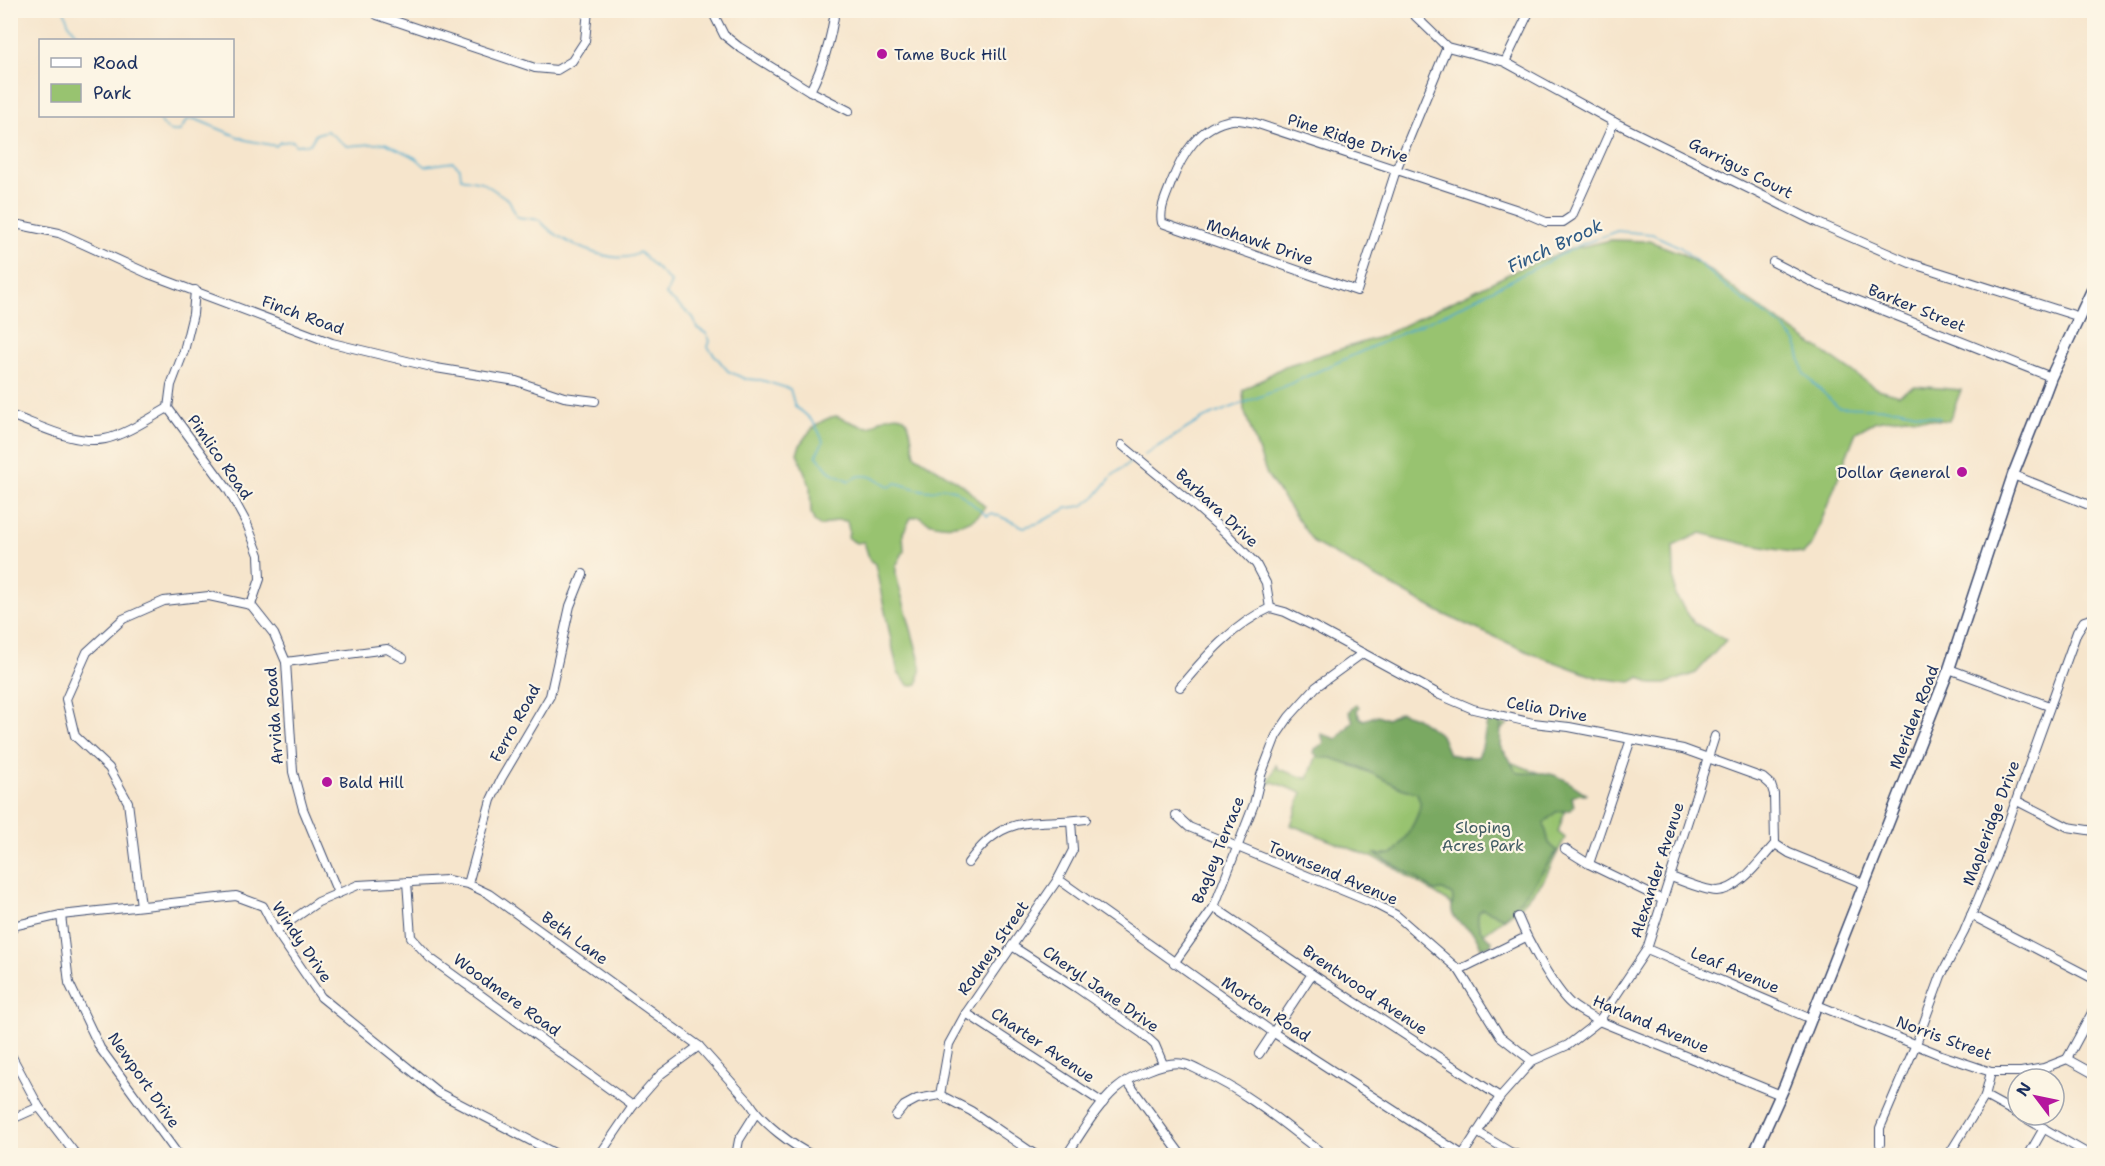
<svg xmlns="http://www.w3.org/2000/svg" width="2105" height="1166" font-family="'Shantell Sans',sans-serif">
  <style>
    .green { fill: #98c370; stroke: #5a7967; stroke-width: 1.5 }
    .forest { fill: #7aa962; stroke: #4a6c60; stroke-width: 1.5 }
    .lines { fill: none; stroke-linecap: round; stroke-linejoin: round }
    .stream { stroke: #4fabcd; stroke-width: 1.5 }
    .minor-casing { stroke: #3c4a6e; stroke-width: 10 }
    .major-casing { stroke: #3c4a6e; stroke-width: 13 }
    .minor { stroke: #fff; stroke-width: 8 }
    .major { stroke: #fff; stroke-width: 10 }
    .poi-dot { fill: #b5179e; stroke: #fcf5e5; stroke-width: 2 }
    .labels { text-anchor: middle; dominant-baseline: central; stroke-width: 4.5; stroke-linejoin: round; paint-order: stroke }
    .poi-label { font-size: 16px; fill: #1b2f5e; stroke: #fcf5e5; text-anchor: start }
    .street-label { font-size: 16px; fill: #1b2f5e; stroke: #fcf5e5 }
    .park-label { font-size: 16px; fill: #405b63; stroke: #fcf5e5 }
    .water-label { font-size: 18px; font-style: italic; fill: #2d5a85; stroke: #fcf5e5 }
  </style>
  <rect width="100%" height="100%" fill="#fcf5e5"/>
  <filter id="ink" filterUnits="userSpaceOnUse"><feTurbulence type="fractalNoise" baseFrequency=".0167" numOctaves="2"/><feDisplacementMap in="SourceGraphic" scale="12" xChannelSelector="R" yChannelSelector="G"/><feConvolveMatrix kernelMatrix="1 2 1 2 8 2 1 2 1" color-interpolation-filters="sRGB"/></filter>
  <filter id="wash" filterUnits="userSpaceOnUse"><feTurbulence type="fractalNoise" baseFrequency=".008" numOctaves="4" result="noise"/><feDisplacementMap in="SourceGraphic" scale="24" xChannelSelector="R" yChannelSelector="G"/><feGaussianBlur stdDeviation="1.35" result="paint"/><feColorMatrix in="noise" values="0 0 0 0 0 0 0 0 0 0 0 0 0 0 0 0 0 1.4 0 .05"/><feComposite in="paint" operator="in"/></filter>
  <g filter="url(#wash)">
    <rect width="100%" height="100%" fill="#f6e5cc"/>
    <!-- green -->
    <g class="green">
      <path d="M1611,240L1649,241L1681,253L1711,271L1747,299L1877,389L1899,395L1915,386L1961,390L1949,421L1906,417L1876,421L1856,432L1812,545L1803,554L1745,544L1701,533L1673,546L1675,595L1694,623L1726,640L1696,673L1665,684H1651L1640,677L1631,682L1598,678L1533,654L1445,615L1314,543L1267,475L1244,410L1243,390L1285,366L1380,337L1521,268L1571,249Z"/>
      <path d="M836,416L861,426L870,427C876,424 881,418 887,417C916,407 909,443 916,456L963,485L985,507C975,528 935,531 919,516L911,518L903,533L904,551L896,566V575L919,658L921,666L918,684L909,686L898,673L875,564L869,558L864,542L856,543L848,538L849,530L847,521L838,520L821,526L814,521L811,513L810,486L797,453C802,437 818,419 836,416Z"/>
      <path d="M1485,720L1507,725L1500,730L1499,740L1502,759L1573,786L1558,832L1565,838L1543,881L1520,907L1479,937L1459,910L1447,901L1387,863L1291,825L1302,793L1273,782L1268,784L1276,765L1278,769L1308,779L1318,752L1409,788L1487,760V724Z"/>
    </g>
    <!-- forest -->
    <path class="forest" d="M1356,704L1359,707L1357,711L1360,718L1364,720L1378,715L1387,719L1400,712L1415,717L1441,735L1449,754L1463,757H1478L1482,747L1488,718L1499,719L1501,727L1500,746L1509,758L1516,772C1526,775 1534,772 1544,773C1562,775 1573,785 1586,794L1585,795L1579,794L1572,797L1574,806L1571,810L1556,812L1544,823L1549,843L1557,851L1531,888L1504,918L1483,909L1479,912C1475,924 1481,934 1492,940L1491,945L1481,948C1474,924 1460,930 1453,914C1449,907 1455,902 1452,895L1443,890L1435,891L1412,875L1375,854H1392C1402,846 1421,815 1420,802C1420,801 1417,794 1417,793L1401,788L1359,767L1331,758H1321L1314,753L1315,749L1324,743L1321,734L1337,739L1353,721L1349,712Z"/>
    <g class="lines">
      <!-- stream -->
      <g class="stream">
        <path d="M64,10L68,22L81,40"/>
        <path d="M156,116C166,125 163,133 180,131L187,120L195,119L246,140L276,146L280,142L293,141L295,145L310,144L316,134L327,131L347,146L385,143L416,158L425,166L453,162L460,168L461,178L482,182L509,200L517,217L540,220C553,240 619,270 639,252L671,282L666,295L693,317L697,328L707,334L710,341L708,347L728,371L745,379L761,380L790,389L795,407C809,415 818,426 823,442L816,455L829,471L849,481C864,470 876,478 890,487L896,483C909,486 930,496 942,487L957,491L987,516L992,513L1024,527L1039,523L1067,508L1082,506L1095,497L1113,475L1131,462"/>
        <path d="M1144,455L1204,418L1272,392L1451,311L1582,244L1617,231L1652,234L1680,247L1735,294L1782,326L1796,342L1804,374L1838,407L1898,409L1940,418"/>
      </g>
    </g>
  </g>
  <g filter="url(#ink)">
    <g class="lines">
      <defs>
        <g id="minor">
          <path d="M715,10V17L724,35L739,47L810,91L849,111"/>
          <path d="M1409,10L1447,47L1505,62L1614,122L1818,223L1910,263L2080,317"/>
          <path d="M377,15L535,68L557,70L572,61L585,41L588,10"/>
          <path d="M1447,47L1396,170L1357,291L1162,223C1159,209 1166,197 1171,183C1182,155 1199,125 1232,120C1240,119 1248,122 1255,123L1518,210L1546,222H1563L1572,216L1614,122"/>
          <path d="M1505,62L1530,10"/>
          <path d="M810,91C824,65 831,40 835,10"/>
          <path d="M10,226L20,225L59,233L149,274L332,343L436,368L516,381L564,397L595,401"/>
          <path d="M1773,262L1816,284L2051,377"/>
          <path d="M195,290L193,314L184,351L171,385L168,408L229,491L247,524L259,555L260,579L251,605"/>
          <path d="M10,415C39,425 74,445 105,439C125,435 150,418 168,408"/>
          <path d="M1122,445L1193,504L1227,534L1256,564L1266,583L1270,608"/>
          <path d="M2013,475L2094,507"/>
          <path d="M286,662L387,649L403,658"/>
          <path d="M1949,669L2049,706"/>
          <path d="M1180,687C1205,657 1234,624 1270,608L1285,612L1313,626L1440,695L1473,709L1533,723L1569,727L1683,749L1763,778L1771,785L1774,794L1775,844C1761,859 1739,891 1717,891C1702,890 1685,882 1671,877"/>
          <path d="M2017,801L2068,827L2094,831"/>
          <path d="M1176,815L1189,827L1373,903L1396,915L1459,970L1500,1036L1532,1061"/>
          <path d="M1775,844L1789,853L1865,884"/>
          <path d="M1565,849L1589,864L1663,900"/>
          <path d="M968,863C1005,811 1031,826 1086,819"/>
          <path d="M1589,864L1631,739"/>
          <path d="M1058,879L1274,1033L1463,1155"/>
          <path d="M407,882L411,937L430,958L633,1106"/>
          <path d="M468,884L491,800L501,779L550,696L570,606L583,574"/>
          <path d="M141,906L128,802L109,768L75,736L66,699L87,652L123,619L164,601L209,596L251,605L274,634L286,662L293,772L303,809L338,893"/>
          <path d="M1214,907L1312,974L1500,1097"/>
          <path d="M61,915L69,983L100,1048L179,1156"/>
          <path d="M1971,915L2094,979"/>
          <path d="M1518,917C1527,939 1554,989 1571,1004C1579,1011 1590,1016 1599,1021L1781,1095"/>
          <path d="M10,931L17,925L61,915L236,896L263,906L276,931L321,997L439,1093L560,1156"/>
          <path d="M276,931L318,902L358,885L447,880L468,884L489,894L699,1046L750,1103C762,1123 793,1146 814,1156"/>
          <path d="M1012,946L1077,988L1143,1034L1155,1045L1163,1064"/>
          <path d="M1647,949L1811,1019"/>
          <path d="M1174,963L1214,907L1254,804L1261,775L1276,736L1289,717L1316,687L1363,653"/>
          <path d="M1459,970L1526,937"/>
          <path d="M1817,1005L1941,1055L1991,1072H2021L2044,1068L2067,1059L2094,1074"/>
          <path d="M966,1013L1103,1103"/>
          <path d="M10,1053L39,1107L77,1156"/>
          <path d="M1259,1054L1312,974"/>
          <path d="M2067,1059L2094,1009"/>
          <path d="M1127,1081L1182,1156"/>
          <path d="M940,1095L949,1044L966,1013L1058,879L1073,850L1071,821"/>
          <path d="M1985,1096L2018,1114"/>
          <path d="M2020,1115L2092,1156"/>
          <path d="M896,1116L904,1106L917,1099L940,1095L971,1111L1037,1156"/>
          <path d="M10,1120L39,1107"/>
          <path d="M1477,1132L1510,1152L1521,1156"/>
          <path d="M1880,1144V1128L1916,1044L1941,976L1964,932L1996,856L2077,632L2084,621L2094,618"/>
          <path d="M599,1156L633,1106L661,1074L699,1046"/>
          <path d="M736,1156L739,1140L756,1113"/>
          <path d="M1066,1156C1081,1134 1096,1107 1116,1089C1130,1077 1165,1060 1183,1064C1190,1065 1198,1070 1204,1073C1249,1093 1287,1127 1326,1156"/>
          <path d="M1462,1156L1500,1097L1532,1061L1568,1045L1599,1021L1647,949L1715,736"/>
          <path d="M1948,1156L1985,1096L1991,1072"/>
          <path d="M2028,1156L2044,1128"/>
        </g>
        <path id="major" d="M1753,1156L1785,1085L1949,669L2013,475L2034,422L2051,377L2094,286"/>
      </defs>
      <!-- minor casing -->
      <use href="#minor" class="minor-casing"/>
      <!-- major casing -->
      <use href="#major" class="major-casing"/>
      <!-- minor -->
      <use href="#minor" class="minor"/>
      <!-- major -->
      <use href="#major" class="major"/>
    </g>
  </g>
  <!-- markers -->
  <g class="poi-dot">
    <circle cx="882" cy="54" r="6"/>
    <circle cx="1962" cy="472" r="6"/>
    <circle cx="327" cy="782" r="6"/>
  </g>
  <g class="labels">
    <!-- poi labels -->
    <g class="poi-label">
      <text x="894" y="54">Tame Buck Hill</text>
      <text x="1950" y="472" text-anchor="end">Dollar General</text>
      <text x="339" y="782">Bald Hill</text>
    </g>
    <!-- street labels -->
    <g class="street-label">
      <text transform="translate(1348 138) rotate(18)">Pine Ridge Drive</text>
      <text transform="translate(1741 168) rotate(27)">Garrigus Court</text>
      <text transform="translate(1260 242) rotate(19)">Mohawk Drive</text>
      <text transform="translate(1917 308) rotate(22)">Barker Street</text>
      <text transform="translate(303 315) rotate(20)">Finch Road</text>
      <text transform="translate(220 457) rotate(55)">Pimlico Road</text>
      <text transform="translate(1217 508) rotate(43)">Barbara Drive</text>
      <text transform="translate(1547 709) rotate(10)">Celia Drive</text>
      <text transform="translate(274 716) rotate(-94)">Arvida Road</text>
      <text transform="translate(1914 717) rotate(-69)">Meriden Road</text>
      <text transform="translate(515 723) rotate(-61)">Ferro Road</text>
      <text transform="translate(1991 823) rotate(-69)">Mapleridge Drive</text>
      <text transform="translate(1218 850) rotate(-68)">Bagley Terrace</text>
      <text transform="translate(1657 870) rotate(-72)">Alexander Avenue</text>
      <text transform="translate(1333 873) rotate(23)">Townsend Avenue</text>
      <text transform="translate(575 938) rotate(36)">Beth Lane</text>
      <text transform="translate(302 942) rotate(56)">Windy Drive</text>
      <text transform="translate(993 948) rotate(-55)">Rodney Street</text>
      <text transform="translate(1735 970) rotate(23)">Leaf Avenue</text>
      <text transform="translate(1101 989) rotate(35)">Cheryl Jane Drive</text>
      <text transform="translate(1365 990) rotate(34)">Brentwood Avenue</text>
      <text transform="translate(507 995) rotate(36)">Woodmere Road</text>
      <text transform="translate(1266 1009) rotate(34)">Morton Road</text>
      <text transform="translate(1651 1024) rotate(23)">Harland Avenue</text>
      <text transform="translate(1944 1038) rotate(20)">Norris Street</text>
      <text transform="translate(1043 1045) rotate(34)">Charter Avenue</text>
      <text transform="translate(144 1080) rotate(55)">Newport Drive</text>
    </g>
    <!-- park labels -->
    <g class="park-label">
      <text x="1483" y="827">Sloping<tspan x="1483" dy="18">Acres Park</tspan></text>
    </g>
    <!-- water labels -->
    <g class="water-label">
      <text transform="translate(1555 246) rotate(-25)">Finch Brook</text>
    </g>
  </g>
  <!-- margin -->
  <rect width="2105" height="1166" fill="none" stroke="#fcf5e5" stroke-width="36"/>
  <!-- legend -->
  <rect x="39" y="39" width="195" height="78" fill="#fcf5e5" stroke="#a2a6af" stroke-width="1.5"/>
  <rect x="51" y="58" width="30" height="9" fill="#ffffff" stroke="#a2a6af" stroke-width="1.5"/>
  <text x="93" y="69" font-size="18" fill="#1b2f5e">Road</text>
  <rect x="51" y="84" width="30" height="18" fill="#98c370" stroke="#a2a6af" stroke-width="1.5"/>
  <text x="93" y="99" font-size="18" fill="#1b2f5e">Park</text>
  <!-- north arrow -->
  <g transform="translate(2036 1097) rotate(302)"><circle r="28" fill="#fcf5e5" stroke="#a2a6af" stroke-width="1.5"/>
  <path d="M0-4.5L10 22L0 15L-10 22Z" fill="#b5179e"/>
  <text y="-9" font-size="16" font-weight="bold" text-anchor="middle" fill="#1b2f5e">N</text>
  </g>
</svg>
